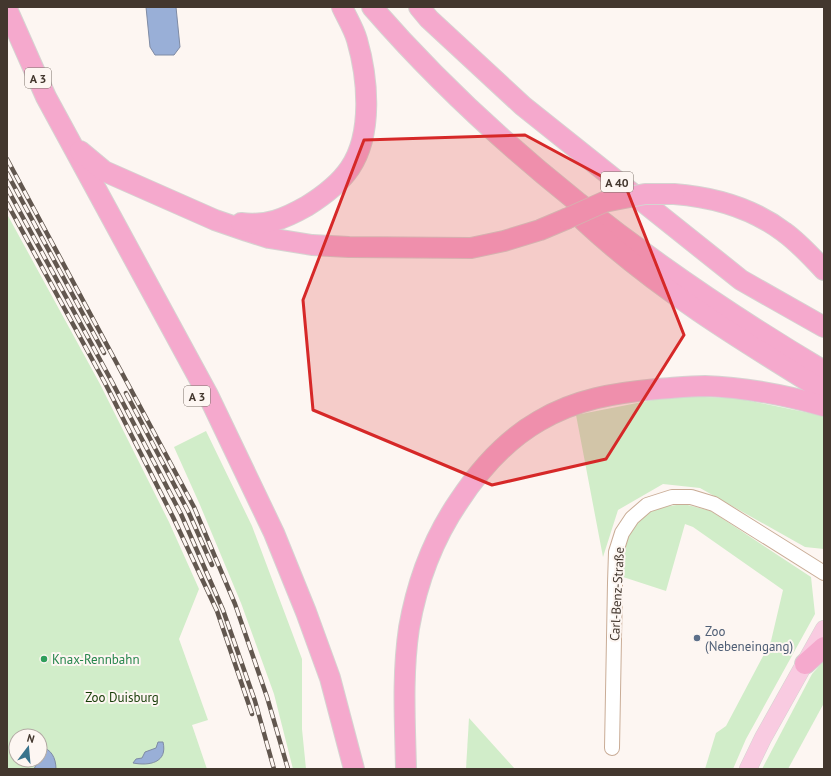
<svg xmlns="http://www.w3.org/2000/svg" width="831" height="776" font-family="'PT Sans',sans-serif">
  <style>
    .green { fill: #d1edc9; fill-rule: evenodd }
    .water { fill: #99afd7; stroke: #7f8ba4 }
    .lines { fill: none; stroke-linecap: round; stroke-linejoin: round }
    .minor-casing { stroke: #c9ac96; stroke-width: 16 }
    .major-casing { stroke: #d6d3d1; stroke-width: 18 }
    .highway-casing { stroke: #d6d3d1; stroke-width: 22 }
    .minor { stroke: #fff; stroke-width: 14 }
    .major { stroke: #f9cbe1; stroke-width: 17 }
    .highway { stroke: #f5a9cd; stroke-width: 20 }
    .rail-casing { stroke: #62574f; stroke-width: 4.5 }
    .rail { stroke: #fdf6f2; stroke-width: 3; stroke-dasharray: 9; stroke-linecap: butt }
    .highway-bridge-casing { stroke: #d6d3d1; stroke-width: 22; stroke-linecap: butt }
    .highway-bridge { stroke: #f5a9cd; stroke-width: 20 }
    .marked { fill: #d62828; fill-opacity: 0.2; stroke: #d62828; stroke-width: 3; stroke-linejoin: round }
    .service-dot { fill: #5c6f8a; stroke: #fdf6f2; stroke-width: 1.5 }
    .leisure-dot { fill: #2e9e5b; stroke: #fdf6f2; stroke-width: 1.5 }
    .labels { text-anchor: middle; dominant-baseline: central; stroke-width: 4; stroke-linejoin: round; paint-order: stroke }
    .shield { fill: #fdf6f2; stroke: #7b7069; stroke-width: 1 }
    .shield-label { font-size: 12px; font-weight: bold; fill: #43372e }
    .street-label { font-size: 13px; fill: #43372e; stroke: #fdf6f2 }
    .service-label { font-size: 13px; fill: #4e5e75; stroke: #fdf6f2; text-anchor: start }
    .leisure-label { font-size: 13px; fill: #27864d; stroke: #fdf6f2; text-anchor: start }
    .park-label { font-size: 13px; fill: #143b04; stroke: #fdf6f2 }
  </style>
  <rect width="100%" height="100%" fill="#fdf6f2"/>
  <!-- green -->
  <g class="green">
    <path d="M7,214L100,384L169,522L199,589L179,639L208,720L192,725L207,769H7ZM16,736H40V760H16Z"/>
    <path d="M673,396L736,398L824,416V549L805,547L700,488L663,484L618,510L603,557L576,415Z"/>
    <path d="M206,431L252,526L302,659V729L306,769H293L274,694L241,603L200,505L174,447Z"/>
    <path d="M684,504L711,511L811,577L815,614L746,739L733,769H705L716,733L726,726L771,641L783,590L693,527L685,524L666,591L620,576L624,544L636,522L654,508Z"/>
    <path d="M824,661V703L788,769H762L812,674Z"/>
    <path d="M469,718L515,769H466Z"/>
  </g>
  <!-- water -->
  <g class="water">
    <path d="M146,7H176L180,47L174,55H155L150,47Z"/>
    <path d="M158,742H163C168,763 149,766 133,763L136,759L142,758L145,752L156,748Z"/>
    <path d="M40,747C51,748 56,758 56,769H34L36,765L35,760H40Z"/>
  </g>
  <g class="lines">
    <defs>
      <path id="minor" d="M612,748L615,583L616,552L622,533L632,518L647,505L672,497H691L714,504L824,573"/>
      <path id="major" d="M748,769L763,738L824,629"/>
      <g id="highway">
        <path d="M372,7C498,152 659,273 824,371"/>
        <path d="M419,7L429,19L523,106L741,280L824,327"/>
        <path d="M7,9L46,97L208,395L274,533L306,612L330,678L354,769"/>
        <path d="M80,151L104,171L215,220L247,231L269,238L312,245L349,247L471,248L504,241L540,230L566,219"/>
        <path d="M674,194C713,197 752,208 784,232C798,242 811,256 824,270"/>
        <path d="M584,221C656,288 741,340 824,391"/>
        <path d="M241,223C267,226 284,219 307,206C323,196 340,183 350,168C373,134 368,78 357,40C354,29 347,18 342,7"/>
        <path d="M805,664L824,647"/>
        <path d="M406,769C405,722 402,675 409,628C417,582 433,539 459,501C480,469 506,440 539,421C576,399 614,393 657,389C673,388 689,386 705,386C742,387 788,396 824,406"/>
      </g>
    </defs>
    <!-- minor casing -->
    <use href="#minor" class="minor-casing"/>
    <!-- major casing -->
    <use href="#major" class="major-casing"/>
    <!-- highway casing -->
    <use href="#highway" class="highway-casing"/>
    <!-- minor -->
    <use href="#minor" class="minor"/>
    <!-- major -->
    <use href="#major" class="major"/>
    <!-- highway -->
    <use href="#highway" class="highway"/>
    <defs>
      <g id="rail">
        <path d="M7,159L194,507L235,604L267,697L288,769"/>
        <path d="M7,173L104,353"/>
        <path d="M7,188L111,380L181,514L223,610L255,701L274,769"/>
        <path d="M7,203L105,383L173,517L217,611L252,714"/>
        <path d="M126,393L188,511L212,565"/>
      </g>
    </defs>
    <!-- rail casing -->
    <use href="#rail" class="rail-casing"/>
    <!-- rail -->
    <use href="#rail" class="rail"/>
    <defs>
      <path id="highway-bridge" d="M566,219L604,202L645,194H674"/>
    </defs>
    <!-- highway-bridge casing -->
    <use href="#highway-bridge" class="highway-bridge-casing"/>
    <!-- highway-bridge -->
    <use href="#highway-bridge" class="highway-bridge"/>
  </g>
  <!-- marked area -->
  <path class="marked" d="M525,135L627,190L684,335L606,459L492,485L313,410L303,300L364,140Z"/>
  <!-- markers -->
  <circle class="service-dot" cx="697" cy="638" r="4"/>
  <circle class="leisure-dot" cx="44" cy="659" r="4"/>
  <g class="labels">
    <!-- shield labels -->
    <g class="shield">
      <rect x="25" y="68" width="26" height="20" rx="3"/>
      <rect x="601" y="172" width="32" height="20" rx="3"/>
      <rect x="184" y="386" width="26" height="20" rx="3"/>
    </g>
    <g class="shield-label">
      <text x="38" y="78">A 3</text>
      <text x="617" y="182">A 40</text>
      <text x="197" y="396">A 3</text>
    </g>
    <!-- street labels -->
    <g class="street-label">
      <text transform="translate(617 594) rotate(-87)">Carl-Benz-Straße</text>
    </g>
    <!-- service labels -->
    <g class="service-label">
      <text x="705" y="631">Zoo<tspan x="705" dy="15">(Nebeneingang)</tspan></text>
    </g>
    <!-- leisure labels -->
    <g class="leisure-label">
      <text x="52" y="659">Knax-Rennbahn</text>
    </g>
    <!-- park labels -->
    <g class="park-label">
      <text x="122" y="697">Zoo Duisburg</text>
    </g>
  </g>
  <!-- border -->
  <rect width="831" height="776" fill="none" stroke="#43372e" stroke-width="16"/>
  <!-- north arrow -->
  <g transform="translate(28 748) rotate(16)"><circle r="19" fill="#fdf6f2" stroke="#b3aaa4"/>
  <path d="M0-3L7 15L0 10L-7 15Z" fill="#39738c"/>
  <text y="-6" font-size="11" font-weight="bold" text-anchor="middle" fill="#43372e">N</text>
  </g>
</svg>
